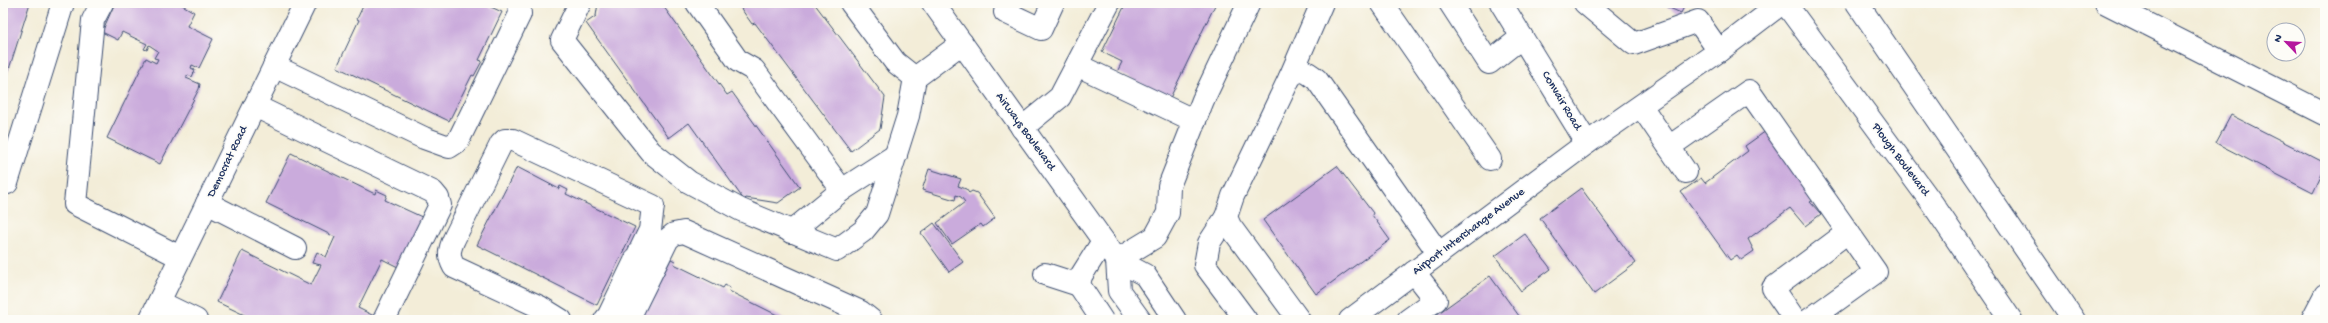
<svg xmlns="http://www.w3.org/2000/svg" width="2328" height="323" font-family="'Gochi Hand',sans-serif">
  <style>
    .building { fill: #caabdc }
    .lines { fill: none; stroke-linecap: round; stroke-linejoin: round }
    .minor-casing { stroke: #3b4c70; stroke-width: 24 }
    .major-casing { stroke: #3b4c70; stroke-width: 24 }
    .minor { stroke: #fff; stroke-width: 22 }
    .major { stroke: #fff; stroke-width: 22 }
    .labels { text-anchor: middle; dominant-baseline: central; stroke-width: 3.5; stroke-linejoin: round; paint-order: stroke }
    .street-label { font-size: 12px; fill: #1b2f5e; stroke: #fdfcf7 }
  </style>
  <rect width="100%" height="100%" fill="#fdfcf7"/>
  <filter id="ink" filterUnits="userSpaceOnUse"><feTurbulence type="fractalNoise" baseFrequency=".025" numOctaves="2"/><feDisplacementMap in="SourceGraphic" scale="8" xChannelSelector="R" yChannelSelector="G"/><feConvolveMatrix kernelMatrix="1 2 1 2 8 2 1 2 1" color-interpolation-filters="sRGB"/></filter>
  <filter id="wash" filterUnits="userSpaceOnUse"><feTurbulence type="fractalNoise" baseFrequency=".012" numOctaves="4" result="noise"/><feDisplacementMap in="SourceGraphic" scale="16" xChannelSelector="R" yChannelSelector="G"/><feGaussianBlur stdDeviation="0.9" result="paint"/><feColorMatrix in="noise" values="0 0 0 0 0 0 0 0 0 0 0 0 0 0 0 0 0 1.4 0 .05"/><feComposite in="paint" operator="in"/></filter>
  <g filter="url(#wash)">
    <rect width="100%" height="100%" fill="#f3edd8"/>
    <g id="blocks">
      <!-- building -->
      <g class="building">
        <path d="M3,3H30L3,88Z"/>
        <path d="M115,3H179L194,12L187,26L213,39L199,68L192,65L191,68L195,70L192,77L188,75L186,78L200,84L199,89L160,164L107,138L146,58L156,63L158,59L154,58L158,51L149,45L147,50L144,49L147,44L122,32L118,40L102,32Z"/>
        <path d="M368,3H482L502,12L479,60L482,61L474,76L472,75L449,121L337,67L359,20L357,19L364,4L367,5Z"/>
        <path d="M598,3H661L727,95L732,92L800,187L778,203L746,198L744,200L689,123L669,138L586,23L596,16Z"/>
        <path d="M737,3H814L885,97L880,129L851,151L755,23L752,24Z"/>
        <path d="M1126,3H1216L1170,98L1117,72L1122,62L1102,52Z"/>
        <path d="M1658,3H1686L1681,13Z"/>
        <path d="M2231,115L2325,163V168L2313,193L2216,143Z"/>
        <path d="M1766,131L1815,199L1810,202L1821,214L1805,226L1790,208L1748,239L1754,251L1741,260L1737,255L1730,260L1681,192L1701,178L1705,183L1748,151L1745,146Z"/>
        <path d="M291,153L375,194L376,190L387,195L385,200L424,218L400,268L382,259L358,308L376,317L374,320H255L217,302L242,251L311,285L321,265L312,263L317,252L326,257L335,237L266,203Z"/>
        <path d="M1337,166L1373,213L1372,215L1390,240L1316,294L1263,220Z"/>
        <path d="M517,167L559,189L560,186L568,190L566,194L635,227L597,305L477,245Z"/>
        <path d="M929,169L961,179L958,186L966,189L969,193L972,191L977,193L995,218L983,227L981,224L952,244L937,223L965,202L961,197L956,195L955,200L922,190Z"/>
        <path d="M1581,188L1636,263L1594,294L1540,218Z"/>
        <path d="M934,223L963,262L949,272L921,233Z"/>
        <path d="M1525,234L1551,269L1521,291L1495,256Z"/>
        <path d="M671,259L675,261L674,264L723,288L725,285L730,288L729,291L787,320H640Z"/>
        <path d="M1490,276L1522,320H1429Z"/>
      </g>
    </g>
  </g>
  <g filter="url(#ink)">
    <use href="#blocks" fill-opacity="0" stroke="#3b4c70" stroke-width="1"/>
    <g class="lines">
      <defs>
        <g id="minor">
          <path d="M102,3L93,20L75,204L180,257"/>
          <path d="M580,3L562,40L651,152L689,182L741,210L837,250L863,231L877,214L908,116L915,78L962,43"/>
          <path d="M697,3L738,61L754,70L842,190L791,232"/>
          <path d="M851,3L895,62L915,78"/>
          <path d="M1010,3L1005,12L1041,29L1053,3"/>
          <path d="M1382,3L1490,159"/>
          <path d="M1450,3L1489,63L1522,37"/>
          <path d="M1501,3L1587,143"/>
          <path d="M2106,3L2325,114"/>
          <path d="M1719,51L1782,3"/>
          <path d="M1077,65L1195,121"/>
          <path d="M274,66L424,138L449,147L458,141L520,14L519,3"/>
          <path d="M1290,77L1322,3"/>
          <path d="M255,106L433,192L438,198L440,205L384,320"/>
          <path d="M1641,106L1686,172"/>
          <path d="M1022,128L1060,97L1109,3"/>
          <path d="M1669,147L1749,91L1876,272L1809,320"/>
          <path d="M3,181L7,183L63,3"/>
          <path d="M842,190L896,155"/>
          <path d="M207,203L295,248"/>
          <path d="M1226,217L1209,243L1205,265L1246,320"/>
          <path d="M1117,260L1155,237L1168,213L1169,186L1203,100L1249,3"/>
          <path d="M1045,274L1079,285"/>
          <path d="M159,302L196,320"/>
          <path d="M150,320L305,3"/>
          <path d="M561,320L540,307L454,267C448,256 449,250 454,239L501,144L505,140H513L653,206L650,230L609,315L605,320"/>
          <path d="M628,320L668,239L674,234L684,232L861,312L871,320"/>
          <path d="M1102,320L1079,285L1081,276L1103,241"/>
          <path d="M1299,320L1230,226L1226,217L1233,196L1290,77C1300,67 1307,71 1317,80L1439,254"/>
          <path d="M1350,320L1587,143L1719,51L1698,21L1634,44L1585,3"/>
          <path d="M1408,320L1436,300L1414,272"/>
          <path d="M1795,320L1773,288L1848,232"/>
          <path d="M2312,320L2325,295"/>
        </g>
        <g id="major">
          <path d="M933,3L1117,260L1145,275L1175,320"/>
          <path d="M1785,3L1932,203L2011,320"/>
          <path d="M1857,3L2074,320"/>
          <path d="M1117,260L1119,291L1140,320"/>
        </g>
      </defs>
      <!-- minor casing -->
      <use href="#minor" class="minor-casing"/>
      <!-- major casing -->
      <use href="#major" class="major-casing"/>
      <!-- minor -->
      <use href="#minor" class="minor"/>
      <!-- major -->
      <use href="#major" class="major"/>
    </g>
  </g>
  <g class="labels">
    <!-- street labels -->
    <g class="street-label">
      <text transform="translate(1561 101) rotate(59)">Convair Road</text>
      <text transform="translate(1025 132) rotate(54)">Airways Boulevard</text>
      <text transform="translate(1900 160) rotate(53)">Plough Boulevard</text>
      <text transform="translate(228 162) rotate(-64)">Democrat Road</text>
      <text transform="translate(1469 232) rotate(-37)">Airport Interchange Avenue</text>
    </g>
  </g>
  <!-- margin -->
  <rect width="2328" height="323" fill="none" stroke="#fdfcf7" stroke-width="16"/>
  <!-- north arrow -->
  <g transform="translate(2286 42) rotate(295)"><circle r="19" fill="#fdfcf7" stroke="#a3aaba"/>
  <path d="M0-3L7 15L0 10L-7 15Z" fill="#b5179e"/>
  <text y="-6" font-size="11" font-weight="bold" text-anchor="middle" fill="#1b2f5e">N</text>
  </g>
</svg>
